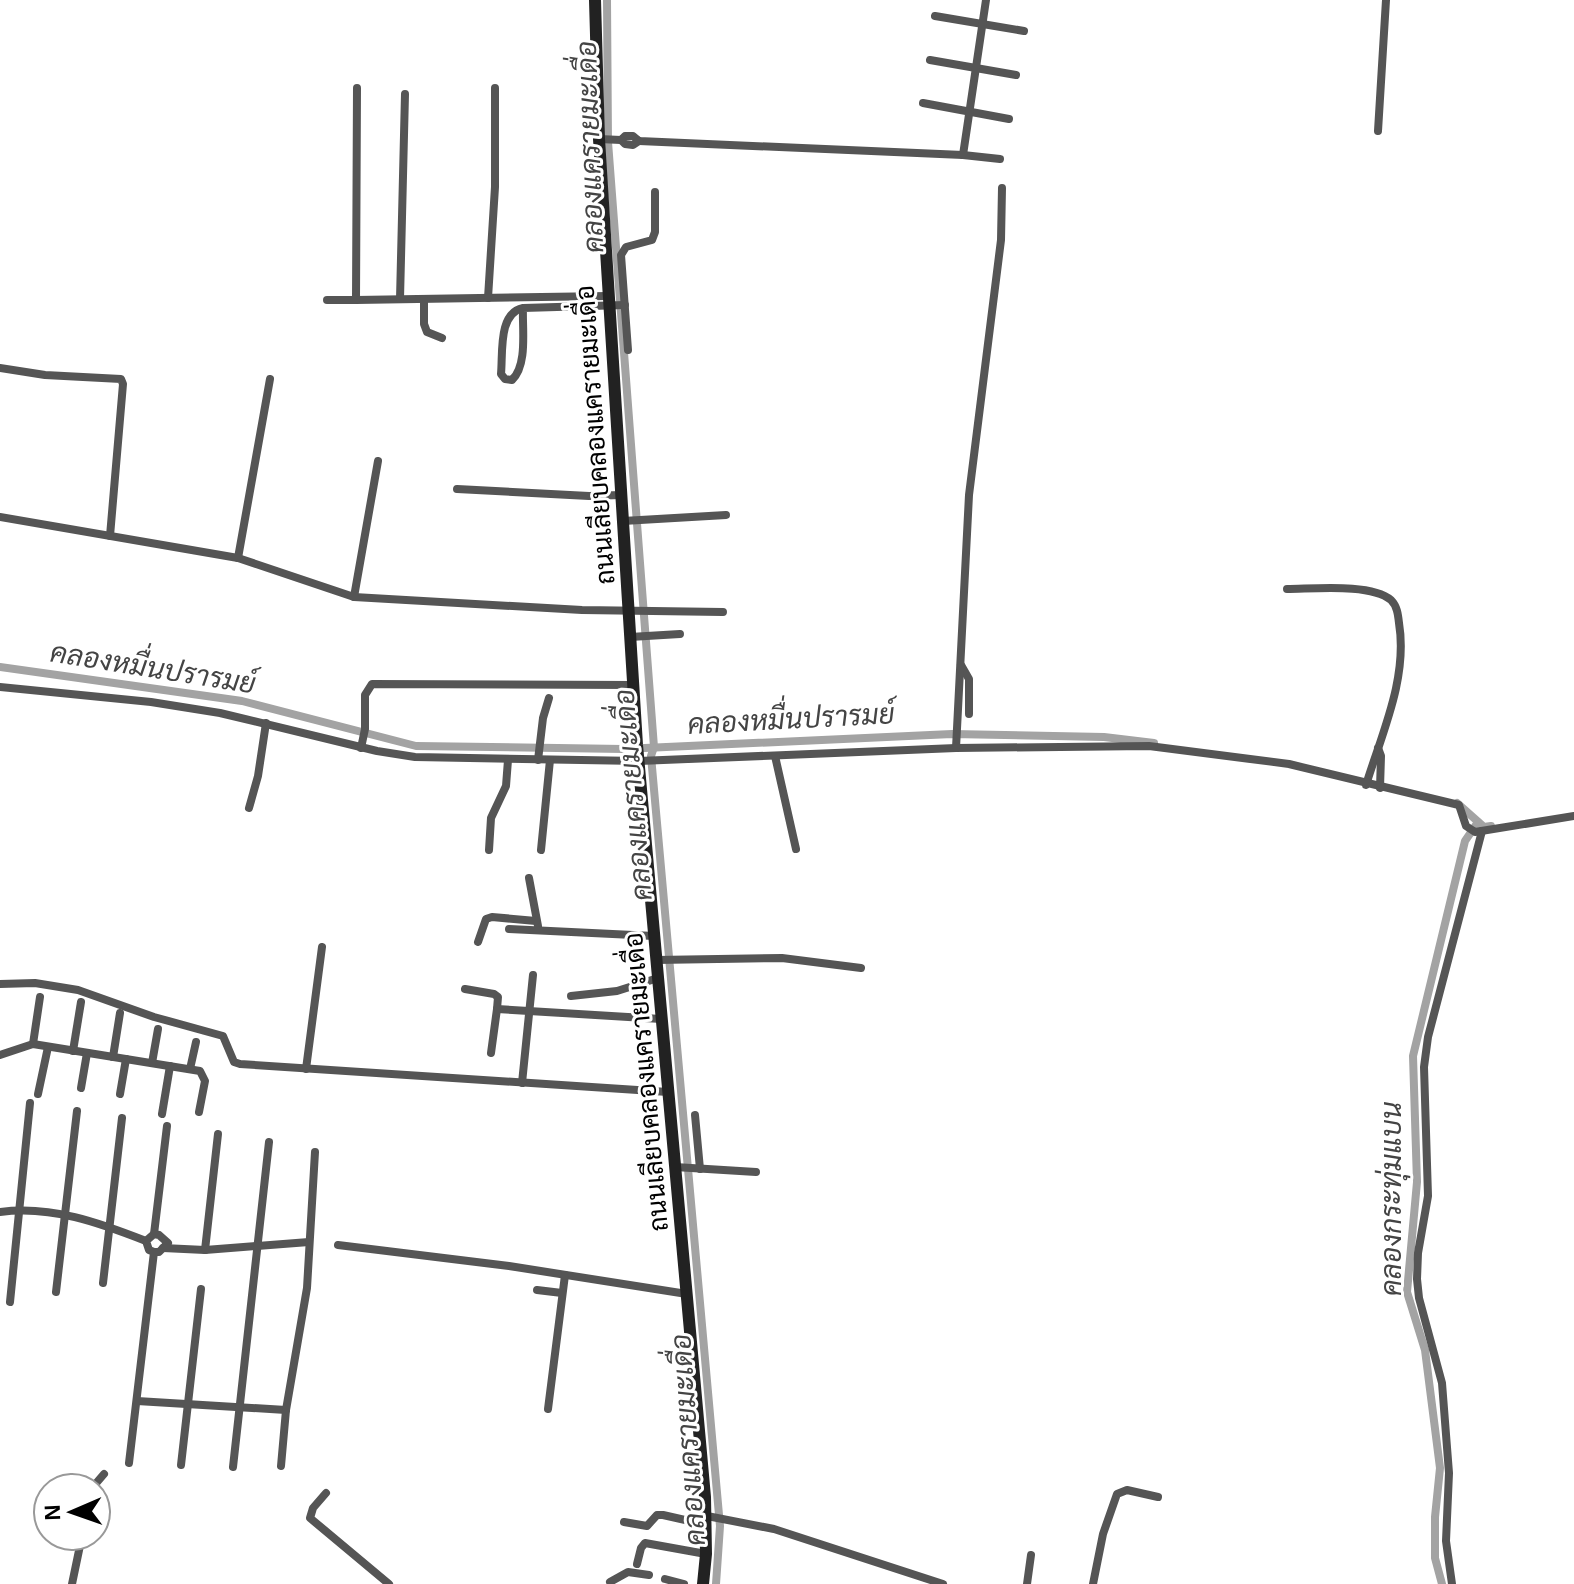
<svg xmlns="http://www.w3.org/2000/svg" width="1574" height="1584" font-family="Arial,Sarabun,sans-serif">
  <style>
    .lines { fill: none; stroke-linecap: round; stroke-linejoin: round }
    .canal { stroke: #a3a3a3; stroke-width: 8 }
    .street { stroke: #555; stroke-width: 8 }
    .secondary { stroke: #222; stroke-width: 12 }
    .labels { text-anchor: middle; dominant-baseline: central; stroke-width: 6; stroke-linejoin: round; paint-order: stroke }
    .street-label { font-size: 26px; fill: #000; stroke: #fff }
    .water-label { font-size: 28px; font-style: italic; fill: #444; stroke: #fff }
  </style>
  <rect width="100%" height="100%" fill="#fff"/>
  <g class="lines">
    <!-- canal -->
    <g class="canal">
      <path d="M607,0L608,142L654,747L651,756L720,1526L716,1584"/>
      <path d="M0,667L242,701L416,746L623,749L952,734L1104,737L1154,743"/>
      <path d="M1457,803L1484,827L1491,826"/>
      <path d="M1442,1584L1435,1558V1517L1440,1468L1425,1350L1407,1292L1417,1182L1413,1056L1465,841L1478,822"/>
    </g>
    <!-- street -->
    <g class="street">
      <path d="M935,16L1024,31"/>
      <path d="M930,60L1016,75"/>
      <path d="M357,88L356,300L608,296"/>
      <path d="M923,103L1009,119"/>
      <path d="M1378,131L1386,0"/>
      <path d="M599,139L621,140L625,136H633L639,141L963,155L1000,159"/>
      <path d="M621,140L625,144L633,145L639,141"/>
      <path d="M963,155L986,0"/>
      <path d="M488,298L495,187V88"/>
      <path d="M400,299L405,94"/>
      <path d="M424,299V324L427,332L442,338"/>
      <path d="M327,300H356"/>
      <path d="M523,308C522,328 528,365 512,380L505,379L501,374C503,353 498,313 523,308L625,305"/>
      <path d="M628,350L621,255L626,247L652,240L655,232V192"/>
      <path d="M0,368L45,375L121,379L123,384L110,536"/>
      <path d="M457,489L589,496L621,495"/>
      <path d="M0,517L238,558L354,597L582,610L723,612"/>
      <path d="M623,521L726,515"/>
      <path d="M238,558L270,379"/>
      <path d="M1287,589C1313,589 1371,583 1391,600C1397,606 1398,614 1399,623C1408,678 1382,733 1366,785"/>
      <path d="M354,597L378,461"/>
      <path d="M630,637L680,634"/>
      <path d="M961,665L969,679V714"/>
      <path d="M0,687L151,702L220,713L377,751L415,757L639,761L956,748L1149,746L1289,764L1459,805L1466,826L1475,832L1574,816"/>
      <path d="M361,748L365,729V695L372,684L633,685"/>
      <path d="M956,748L969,495L1001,240L1002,188"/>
      <path d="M1378,748L1381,756L1380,788"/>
      <path d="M775,756L796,849"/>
      <path d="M538,760L543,718L549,698"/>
      <path d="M249,808L258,776L266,723"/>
      <path d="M489,850L491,818L506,786L508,760"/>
      <path d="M541,850L550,760"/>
      <path d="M529,878L538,926"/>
      <path d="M509,929L654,936"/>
      <path d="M478,942L486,919L492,917L536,921"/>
      <path d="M656,960L782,958L861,968"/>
      <path d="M0,984L35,983L78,990L154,1017L223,1036L234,1062L240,1064L668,1092"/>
      <path d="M465,989L494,994L498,997L497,1009L661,1019"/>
      <path d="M571,996L617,991L658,978"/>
      <path d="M33,1044L40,997"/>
      <path d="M73,1051L81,1002"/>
      <path d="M491,1053L497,1009"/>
      <path d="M0,1055L33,1044L200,1071L205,1081L199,1112"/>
      <path d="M113,1057L120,1013"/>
      <path d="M152,1063L158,1029"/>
      <path d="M190,1069L196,1042"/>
      <path d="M306,1069L322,947"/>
      <path d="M522,1083L533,975"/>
      <path d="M81,1088L87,1053"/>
      <path d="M38,1094L48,1047"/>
      <path d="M120,1094L126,1059"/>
      <path d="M162,1114L170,1066"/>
      <path d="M695,1115L700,1169"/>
      <path d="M675,1167L756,1172"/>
      <path d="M0,1212C51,1205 100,1223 146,1241"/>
      <path d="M154,1234L167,1126"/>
      <path d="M338,1245L509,1266L687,1294"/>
      <path d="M163,1248L205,1250L309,1242"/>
      <path d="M205,1250L218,1134"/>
      <path d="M103,1283L122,1118"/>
      <path d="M537,1290L562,1293"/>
      <path d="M56,1292L77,1111"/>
      <path d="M10,1302L30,1103"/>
      <path d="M137,1401L286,1410"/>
      <path d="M548,1409L565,1275"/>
      <path d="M129,1463L154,1252L149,1250L146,1241L154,1234L159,1235L168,1243L159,1252H154"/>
      <path d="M181,1465L201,1289"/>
      <path d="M281,1466L286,1410L307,1288L315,1152"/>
      <path d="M233,1467L269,1142"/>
      <path d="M92,1488L104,1474"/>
      <path d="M326,1493L313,1508L310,1518L389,1584"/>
      <path d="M707,1516L774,1529L943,1584"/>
      <path d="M624,1522L647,1526L657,1515H663L707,1525"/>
      <path d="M637,1564L641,1548L645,1543L706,1554"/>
      <path d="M665,1579L684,1584"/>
      <path d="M610,1582L628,1572L649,1575"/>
      <path d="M72,1584L82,1536"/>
      <path d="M1027,1584L1031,1555"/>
      <path d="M1093,1584L1103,1534L1117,1494L1127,1490L1158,1497"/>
      <path d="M1452,1584L1446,1541L1449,1473L1442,1383L1419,1298L1417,1279L1418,1253L1428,1196L1424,1067L1428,1037L1482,831"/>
    </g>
    <!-- secondary -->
    <path class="secondary" d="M595,0L599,139L637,745L705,1497L706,1554L703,1584"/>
  </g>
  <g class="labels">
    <!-- street labels -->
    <g class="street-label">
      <text transform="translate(595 435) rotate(-94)">ถนนเลียบคลองแครายมะเดื่อ</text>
      <text transform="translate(646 1082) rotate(-95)">ถนนเลียบคลองแครายมะเดื่อ</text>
    </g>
    <!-- water labels -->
    <g class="water-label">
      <text transform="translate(590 147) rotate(-92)">คลองแครายมะเดื่อ</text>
      <text transform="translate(153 668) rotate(9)">คลองหมื่นปรารมย์</text>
      <text transform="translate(791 719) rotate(-3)">คลองหมื่นปรารมย์</text>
      <text transform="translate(633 795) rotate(-95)">คลองแครายมะเดื่อ</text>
      <text transform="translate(1391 1199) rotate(-90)">คลองกระทุ่มแบน</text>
      <text transform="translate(688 1440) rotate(-94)">คลองแครายมะเดื่อ</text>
    </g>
  </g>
  <!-- north arrow -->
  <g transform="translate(72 1512) rotate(268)"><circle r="38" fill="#ffffff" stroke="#999999" stroke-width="2"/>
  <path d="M0-6L14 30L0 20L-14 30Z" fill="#000000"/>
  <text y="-12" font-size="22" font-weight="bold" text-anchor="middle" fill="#000000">N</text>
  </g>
</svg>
